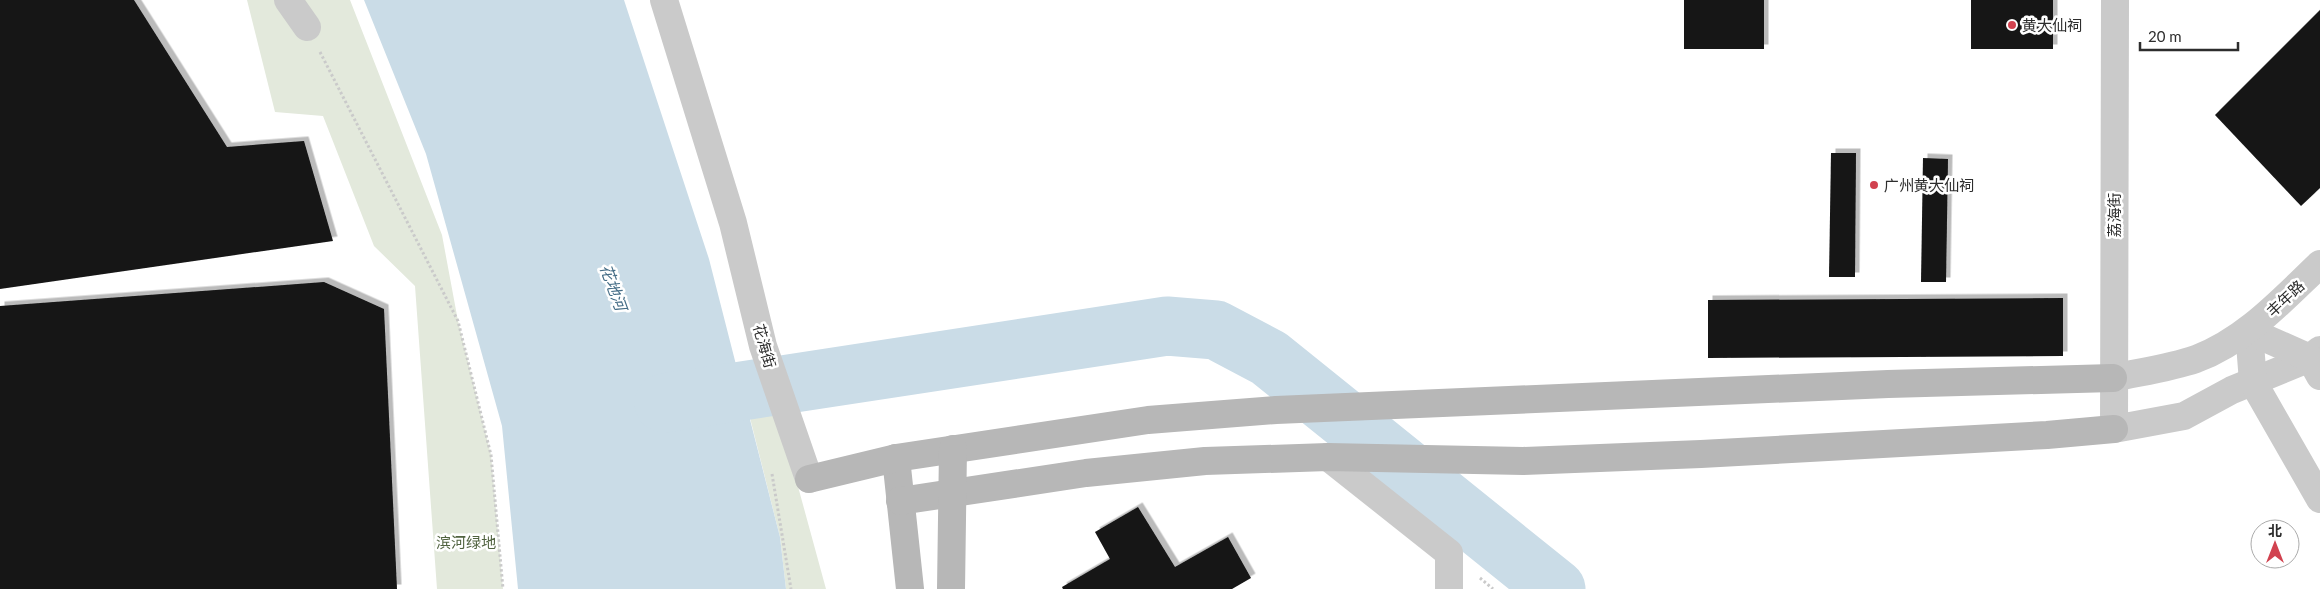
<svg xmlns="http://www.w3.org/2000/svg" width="2320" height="589" font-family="Lato,'Noto Sans SC',sans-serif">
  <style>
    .green { fill: #e3e9dc }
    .water { fill: #cadce7 }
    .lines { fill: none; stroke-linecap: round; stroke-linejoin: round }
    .river { stroke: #cadce7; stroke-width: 59 }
    .building { fill: #141414; filter: url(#shadow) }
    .path { stroke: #cacaca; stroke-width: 3; stroke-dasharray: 2.5 2.5; stroke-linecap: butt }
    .street { stroke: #cacaca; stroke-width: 28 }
    .secondary { stroke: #b7b7b7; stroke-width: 28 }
    .poi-dot { fill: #d1424f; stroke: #fff; stroke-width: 2 }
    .labels { text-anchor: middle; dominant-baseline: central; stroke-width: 5; stroke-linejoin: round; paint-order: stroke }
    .poi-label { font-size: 15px; fill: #2d2d2d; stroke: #fff; text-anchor: start }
    .street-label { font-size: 15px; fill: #2d2d2d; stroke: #fff }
    .park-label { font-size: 15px; fill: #516340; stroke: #fff }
    .water-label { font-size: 16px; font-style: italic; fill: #456d86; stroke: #fff }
  </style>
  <defs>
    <filter id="shadow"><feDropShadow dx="4.5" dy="-4.5" stdDeviation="0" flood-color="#0004"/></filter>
  </defs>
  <rect width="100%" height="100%" fill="#fff"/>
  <!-- green -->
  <g class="green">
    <path d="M247,0H274L305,26L288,0H350L442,235L458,321L491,455L503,589H437L415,286L374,246L323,116L275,112Z"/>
    <path d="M773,395L826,589H786L780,537L747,406Z"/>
  </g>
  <!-- water -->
  <path class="water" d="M364,0H624L709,259L780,537L786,589H518L502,426L426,154Z"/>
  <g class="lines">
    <!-- river -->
    <path class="river" d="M664,403L1167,326L1216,330L1269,358L1556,589"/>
  </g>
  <!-- building -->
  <g class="building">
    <path d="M0,0H134L227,147L304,141L333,241L0,289Z"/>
    <rect x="1684" y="0" width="80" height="49"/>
    <rect x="1971" y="0" width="82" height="49"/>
    <path d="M2320,10V188L2301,206L2215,115Z"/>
    <path d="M1831,153H1856L1855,277H1829Z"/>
    <path d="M1923,158L1948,159L1946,282H1921Z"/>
    <path d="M324,282L384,309L397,589H0V306Z"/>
    <path d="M2063,298V356L1708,358V300Z"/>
    <path d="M1138,507L1175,567L1228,537L1251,578L1232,589H1063L1062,587L1110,559L1095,532Z"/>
  </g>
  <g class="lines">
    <!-- path -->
    <g class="path">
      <path d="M320,52L458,321L491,455L503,589"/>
      <path d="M772,474L791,589"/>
      <path d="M1480,578L1493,589"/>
    </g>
    <!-- street -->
    <g class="street">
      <path d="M288,0L307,27"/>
      <path d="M664,0L733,223L763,346L809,479"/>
      <path d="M2115,0L2114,429L2184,416L2232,390L2310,358L2320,350"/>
      <path d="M2249,331L2253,382L2320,499"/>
      <path d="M2249,331L2310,358L2320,376"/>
      <path d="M2113,378C2140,372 2170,368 2196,359C2246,340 2282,300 2320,264"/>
      <path d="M1328,457L1449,553V589"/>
    </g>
    <!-- secondary -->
    <g class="secondary">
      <path d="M896,458L910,589"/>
      <path d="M809,479L896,458L1148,420L1276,410L1888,384L2113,378"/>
      <path d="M900,501L1086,473L1205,461L1328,457L1523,461L1701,454L2047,435L2114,429"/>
      <path d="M951,589L953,449"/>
    </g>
  </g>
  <!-- markers -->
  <g class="poi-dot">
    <circle cx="2012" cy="25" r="5"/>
    <circle cx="1874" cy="185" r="5"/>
  </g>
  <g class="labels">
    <!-- poi labels -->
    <g class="poi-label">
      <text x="2022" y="25">黄大仙祠</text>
      <text x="1884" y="185">广州黄大仙祠</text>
    </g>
    <!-- street labels -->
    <g class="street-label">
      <text transform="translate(2114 215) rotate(-90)">荔海街</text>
      <text transform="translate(2285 298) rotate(-43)">丰年路</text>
      <text transform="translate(765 346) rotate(74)">花海街</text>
    </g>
    <!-- park labels -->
    <g class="park-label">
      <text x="466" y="542">滨河绿地</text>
    </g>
    <!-- water labels -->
    <g class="water-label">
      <text transform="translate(614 287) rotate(70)">花地河</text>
    </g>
  </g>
  <!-- north arrow -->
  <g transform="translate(2275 544)"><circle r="24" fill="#ffffff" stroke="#ababab"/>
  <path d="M0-4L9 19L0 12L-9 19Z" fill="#d1424f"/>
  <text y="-8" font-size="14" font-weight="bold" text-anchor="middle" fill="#2d2d2d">北</text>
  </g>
  <!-- scale -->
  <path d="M2140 42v8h98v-8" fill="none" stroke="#2d2d2d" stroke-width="2.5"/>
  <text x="2148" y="42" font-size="15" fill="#2d2d2d" stroke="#ffffff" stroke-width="4" paint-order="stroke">20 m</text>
</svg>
